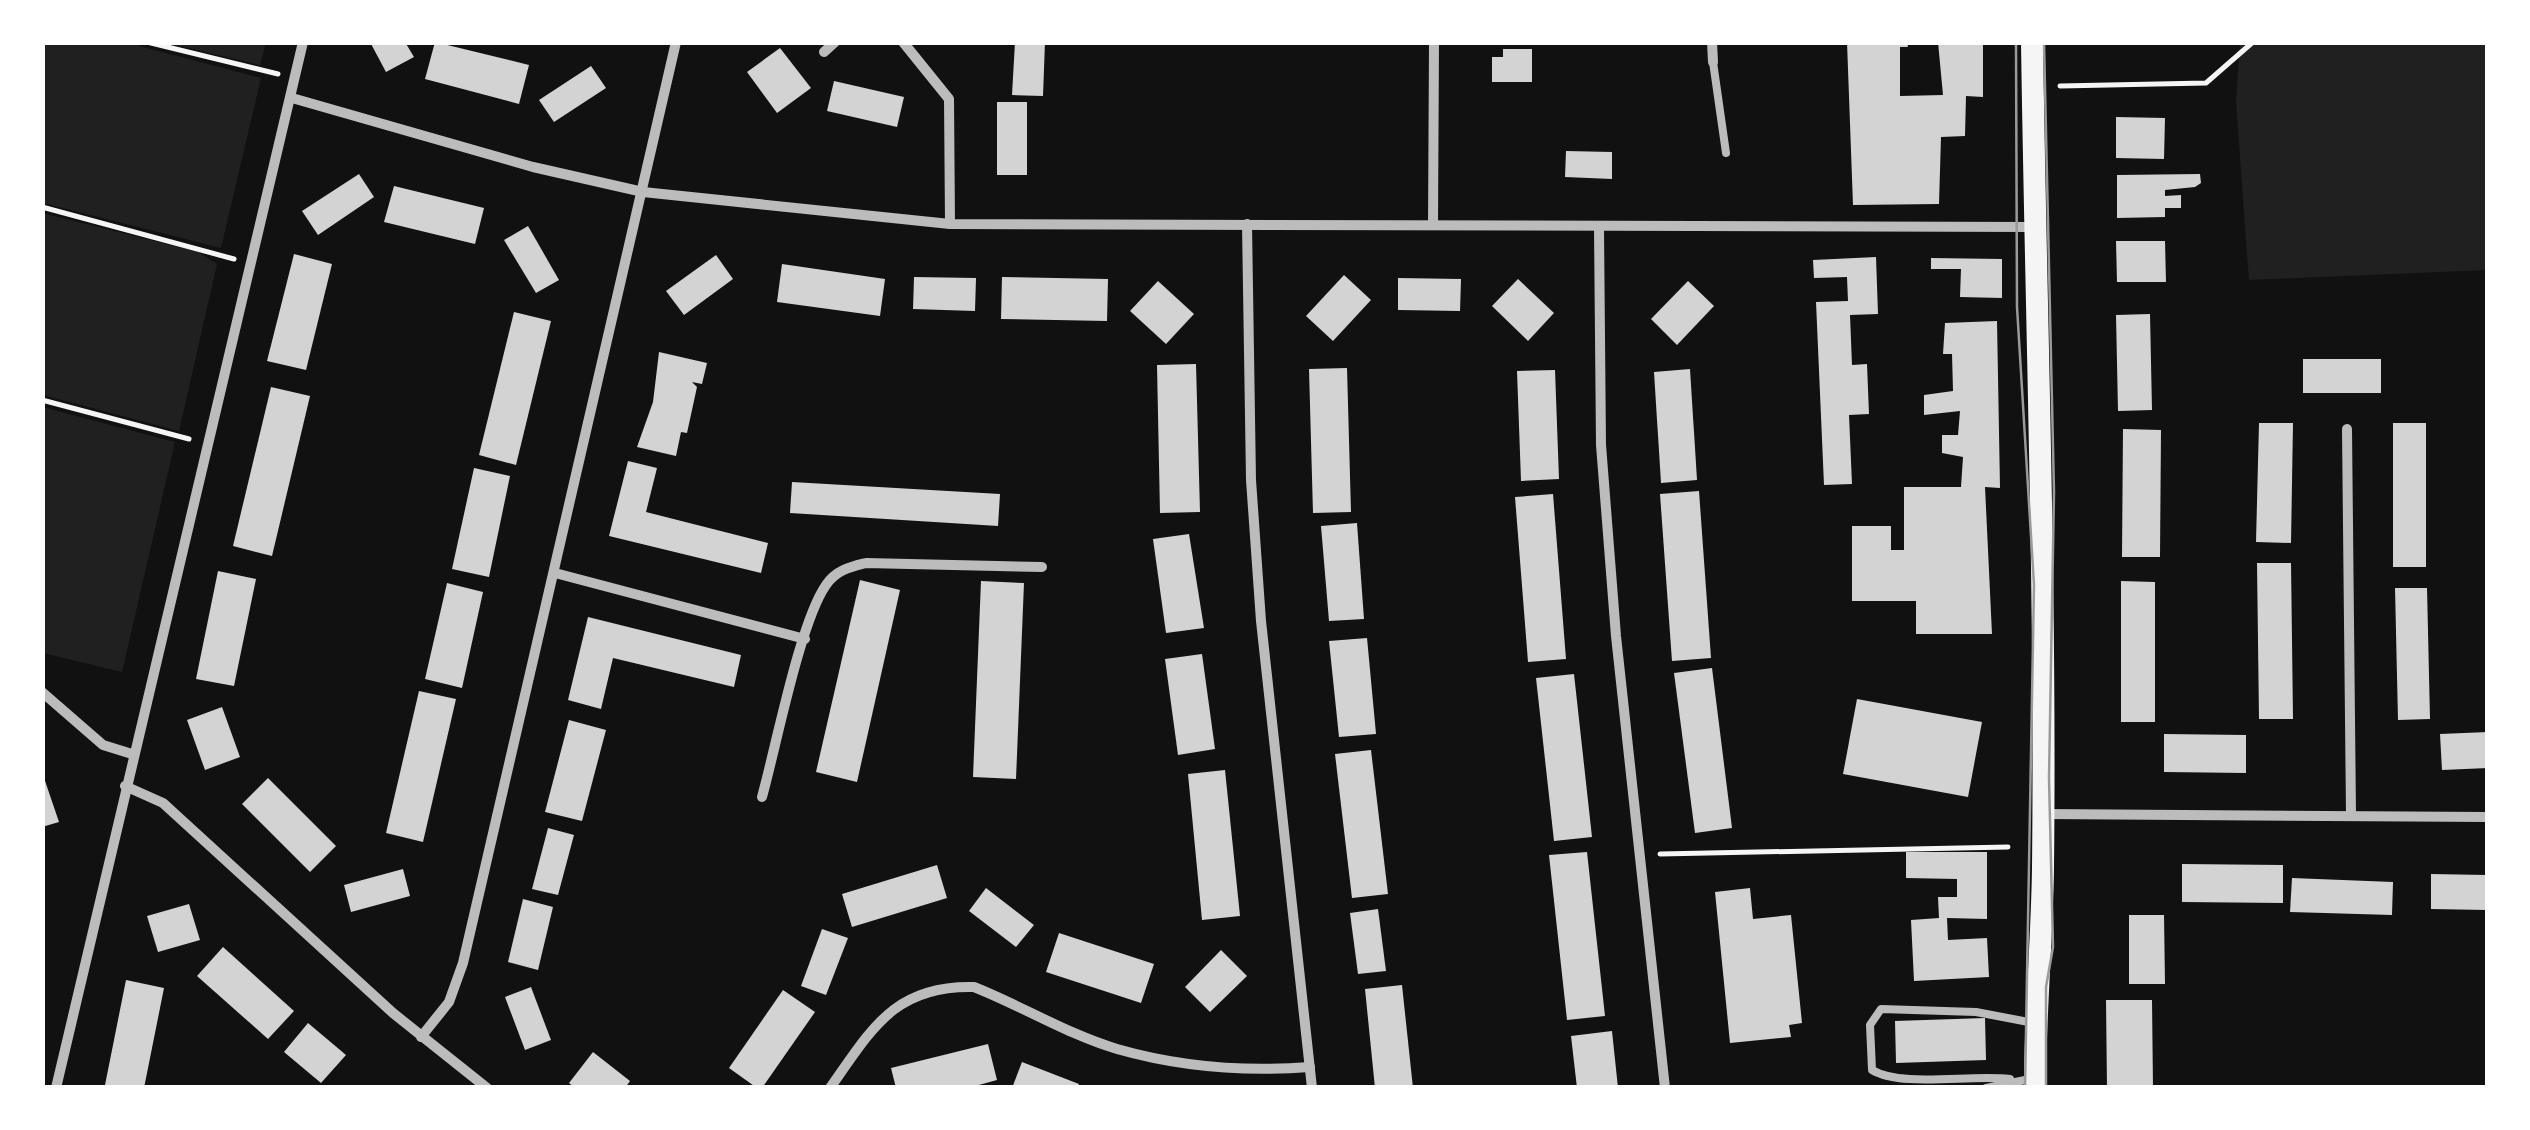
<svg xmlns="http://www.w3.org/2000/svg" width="2530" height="1130" font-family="'Asap Condensed',sans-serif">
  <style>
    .green { fill: #202020 }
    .building { fill: #d3d3d3 }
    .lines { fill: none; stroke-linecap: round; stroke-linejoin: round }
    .path { stroke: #f5f5f5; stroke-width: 5 }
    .service { stroke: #bcbcbc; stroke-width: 8 }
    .minor { stroke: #bcbcbc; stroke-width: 10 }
    .primary { stroke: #f5f5f5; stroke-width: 22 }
    .tram { stroke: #9a9a9a; stroke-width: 2.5 }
  </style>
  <rect width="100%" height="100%" fill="#111"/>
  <!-- green -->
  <g class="green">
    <path d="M42,43H128L261,78L221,248L43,203Z"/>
    <path d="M167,43H266L260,65Z"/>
    <path d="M2240,43H2487V270L2249,280L2236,102Z"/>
    <path d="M42,213L198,252L217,264L179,431L43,395Z"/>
    <path d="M42,407L175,442L122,672L43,653Z"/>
  </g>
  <!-- building -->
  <g class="building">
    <path d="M370,42H405L414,57L386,72Z"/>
    <path d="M435,42L529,65L519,104L425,79Z"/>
    <path d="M1015,42H1045L1043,96L1012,95Z"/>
    <path d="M1847,42H1907L1908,47H1900V96L1943,95L1938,42H1983V97L1966,96L1965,136L1941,137L1939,204L1853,205Z"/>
    <path d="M780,48L811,88L777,113L747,72Z"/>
    <path d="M1503,49H1532V82H1492V57H1503Z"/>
    <path d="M591,66L606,88L554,122L539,100Z"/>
    <path d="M834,81L904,97L897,127L827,111Z"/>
    <rect x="997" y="102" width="30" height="73"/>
    <path d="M2116,117L2165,118L2164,159L2116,158Z"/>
    <path d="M1566,151L1612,152V179L1565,177Z"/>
    <path d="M359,174L374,197L318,235L302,211Z"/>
    <path d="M2200,174L2201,183L2195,187L2165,190V196L2181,195V208H2165V217L2117,218V175Z"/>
    <path d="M394,186L484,208L475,244L384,222Z"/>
    <path d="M528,226L559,280L536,293L504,240Z"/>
    <path d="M2116,241H2165L2166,282H2117Z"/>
    <path d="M294,254L332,264L306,370L267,361Z"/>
    <path d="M716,255L733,279L684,315L666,291Z"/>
    <path d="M1876,257L1878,314L1850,315L1852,365L1867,364L1869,414L1849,415L1852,484L1824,485L1816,302L1848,301L1847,277L1814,278L1813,260Z"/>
    <path d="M1931,258L2002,259V298L1960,297L1961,269H1931Z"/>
    <path d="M782,264L885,279L880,316L777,302Z"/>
    <path d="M1344,275L1371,300L1333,341L1306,316Z"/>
    <path d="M914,277L976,278L975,311L913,309Z"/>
    <path d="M1002,277L1108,279L1107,321L1001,319Z"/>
    <path d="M1398,278L1461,279L1460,311L1398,310Z"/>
    <path d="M1518,279L1554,313L1528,341L1492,306Z"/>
    <path d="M1158,281L1194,314L1166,344L1130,311Z"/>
    <path d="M1688,281L1714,306L1677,345L1651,319Z"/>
    <path d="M514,312L551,321L516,465L479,455Z"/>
    <path d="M2150,314L2152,410L2118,411L2116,315Z"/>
    <path d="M1997,321L2000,488L1985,487L1992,634H1916V601H1852V526H1891V550H1904V487H1961L1963,457L1942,453V435H1958L1960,411L1924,415V395L1953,391L1952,354H1943L1945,323Z"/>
    <path d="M659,352L707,363L702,384L692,382L697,387L687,433L681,432L676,456L637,447L653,402Z"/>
    <rect x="2303" y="359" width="78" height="34"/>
    <path d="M1196,364L1200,512L1160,513L1157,365Z"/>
    <path d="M1347,368L1351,512L1313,513L1309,369Z"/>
    <path d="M1690,369L1697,480L1661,483L1654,372Z"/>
    <path d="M1555,370L1559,479L1521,481L1517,371Z"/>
    <path d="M271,387L310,396L272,556L233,546Z"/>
    <path d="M2259,423H2293L2291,543L2256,542Z"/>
    <rect x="2393" y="423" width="33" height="144"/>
    <path d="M2123,429L2161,430L2160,557H2122Z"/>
    <path d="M628,461L657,468L646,512L768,543L761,573L609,536Z"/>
    <path d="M474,468L510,476L489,577L452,569Z"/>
    <path d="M792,482L1000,494L998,526L790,513Z"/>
    <path d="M1699,491L1711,658L1672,661L1660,494Z"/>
    <path d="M1553,494L1566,659L1528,662L1515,497Z"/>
    <path d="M1357,523L1364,619L1329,621L1321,526Z"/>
    <path d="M1189,534L1204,628L1166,633L1153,539Z"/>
    <path d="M2257,563H2291L2293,719H2259Z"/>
    <path d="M218,571L256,579L234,686L196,679Z"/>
    <path d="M860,580L900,590L857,782L816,772Z"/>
    <path d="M981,581L1024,583L1016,779L973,777Z"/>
    <path d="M2121,581L2155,582V722H2121Z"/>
    <path d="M447,583L483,592L462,688L425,679Z"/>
    <path d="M2395,588H2427L2430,719L2398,720Z"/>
    <path d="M588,617L741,655L734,687L613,658L601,709L568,700Z"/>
    <path d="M1367,638L1376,734L1339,737L1329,641Z"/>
    <path d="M1202,654L1215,749L1178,755L1165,659Z"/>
    <path d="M1712,668L1732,828L1695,833L1674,673Z"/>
    <path d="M1574,674L1592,837L1554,841L1536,678Z"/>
    <path d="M419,691L456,699L423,842L386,833Z"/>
    <path d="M1857,699L1982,722L1968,797L1843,774Z"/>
    <path d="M222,707L240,757L205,770L187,720Z"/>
    <path d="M569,720L606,730L582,821L545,812Z"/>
    <path d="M2488,732V768L2442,770L2440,734Z"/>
    <path d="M2164,734L2246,735V773L2164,772Z"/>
    <path d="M1371,750L1388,894L1352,898L1335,754Z"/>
    <path d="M1225,770L1240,916L1202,920L1188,774Z"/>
    <path d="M42,772L59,822L42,827Z"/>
    <path d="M268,778L336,846L310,872L242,804Z"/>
    <path d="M548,828L574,835L558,895L532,889Z"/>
    <path d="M1587,852L1605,1016L1567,1020L1549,855Z"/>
    <path d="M1906,852H1987V919L1947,918L1948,940L1987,938L1989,977L1914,981L1911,920L1939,918L1938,897H1957V879L1906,878Z"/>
    <path d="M2182,864L2283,865V903L2182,902Z"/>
    <path d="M937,865L947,898L852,927L842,894Z"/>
    <path d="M403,869L410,896L351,912L344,885Z"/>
    <path d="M2431,874L2487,875V910L2431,909Z"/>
    <path d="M2292,878L2393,882L2392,915L2290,912Z"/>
    <path d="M986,888L1034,925L1016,947L969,911Z"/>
    <path d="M1750,888L1753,919L1791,915L1802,1023L1789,1025L1791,1037L1730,1043L1715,892Z"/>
    <path d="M523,899L553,907L538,970L508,962Z"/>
    <path d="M189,904L200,940L158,952L147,916Z"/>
    <path d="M1378,909L1386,971L1358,974L1350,913Z"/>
    <path d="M2129,915H2164L2165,984H2129Z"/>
    <path d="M822,929L848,938L826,995L801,986Z"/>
    <path d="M1059,933L1154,964L1141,1003L1046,972Z"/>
    <path d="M223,947L294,1011L268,1039L197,976Z"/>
    <path d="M1221,950L1247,976L1210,1012L1185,987Z"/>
    <path d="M126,980L164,988L144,1088L105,1085Z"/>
    <path d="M1402,985L1413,1088H1375L1365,989Z"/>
    <path d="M531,987L551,1040L525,1050L505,997Z"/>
    <path d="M783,990L815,1012L762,1088H757L729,1068Z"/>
    <path d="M2106,1000H2152L2153,1088H2107Z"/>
    <path d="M1985,1018L1986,1060L1896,1063L1895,1021Z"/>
    <path d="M308,1023L346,1055L321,1083L284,1052Z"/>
    <path d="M1612,1031L1618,1088H1577L1571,1036Z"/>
    <path d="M988,1044L997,1080L968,1088H896L891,1068Z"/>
    <path d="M593,1052L630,1081L625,1088H575L569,1083Z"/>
    <path d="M1022,1062L1079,1084L1077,1088H1012Z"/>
  </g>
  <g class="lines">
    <!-- path -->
    <g class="path">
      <path d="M147,42L278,74"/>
      <path d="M2060,86L2206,83L2253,42"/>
      <path d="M42,207L234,259"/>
      <path d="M42,400L189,439"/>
      <path d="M1660,854L2008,847"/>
    </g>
    <!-- service -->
    <g class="service">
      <path d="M1713,62L1726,153"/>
      <path d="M2010,1079C1971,1074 1902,1088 1872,1070L1870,1025L1881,1009L1976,1012L2034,1023"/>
      <path d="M1986,1088L2030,1079"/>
    </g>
    <!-- minor -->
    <g class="minor">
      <path d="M903,42L949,99L950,224"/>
      <path d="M1712,42L1713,62"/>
      <path d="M824,52L835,42"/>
      <path d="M292,98L533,167L643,192L950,224L2034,227"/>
      <path d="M1247,224L1251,480L1261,621L1312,1088"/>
      <path d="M1433,225L1434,42"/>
      <path d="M1599,228L1601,445L1616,636L1665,1088"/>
      <path d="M2347,429L2351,815"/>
      <path d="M555,573L805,639"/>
      <path d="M42,692L103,745L132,754"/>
      <path d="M125,786L163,803L393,1013L487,1088"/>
      <path d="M762,797C776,747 800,622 826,585C836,570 850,567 866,563L1042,567"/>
      <path d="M2043,814L2488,817"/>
      <path d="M421,1037L449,1002L463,963L676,42"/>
      <path d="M56,1088L303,42"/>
      <path d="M830,1088C872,1029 894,985 974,987C1022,1006 1067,1034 1117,1049C1180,1067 1245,1072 1310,1067"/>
    </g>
    <!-- primary -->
    <path class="primary" d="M2032,42C2036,318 2046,593 2043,868C2042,941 2035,1014 2035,1088"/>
    <!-- tram -->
    <g class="tram">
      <path d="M2016,42L2017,307L2034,585L2025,1088"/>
      <path d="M2044,42L2054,492L2049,778L2053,947L2046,987V1088"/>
    </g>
  </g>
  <!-- border -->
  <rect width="2530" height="1130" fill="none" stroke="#ffffff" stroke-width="90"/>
</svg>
